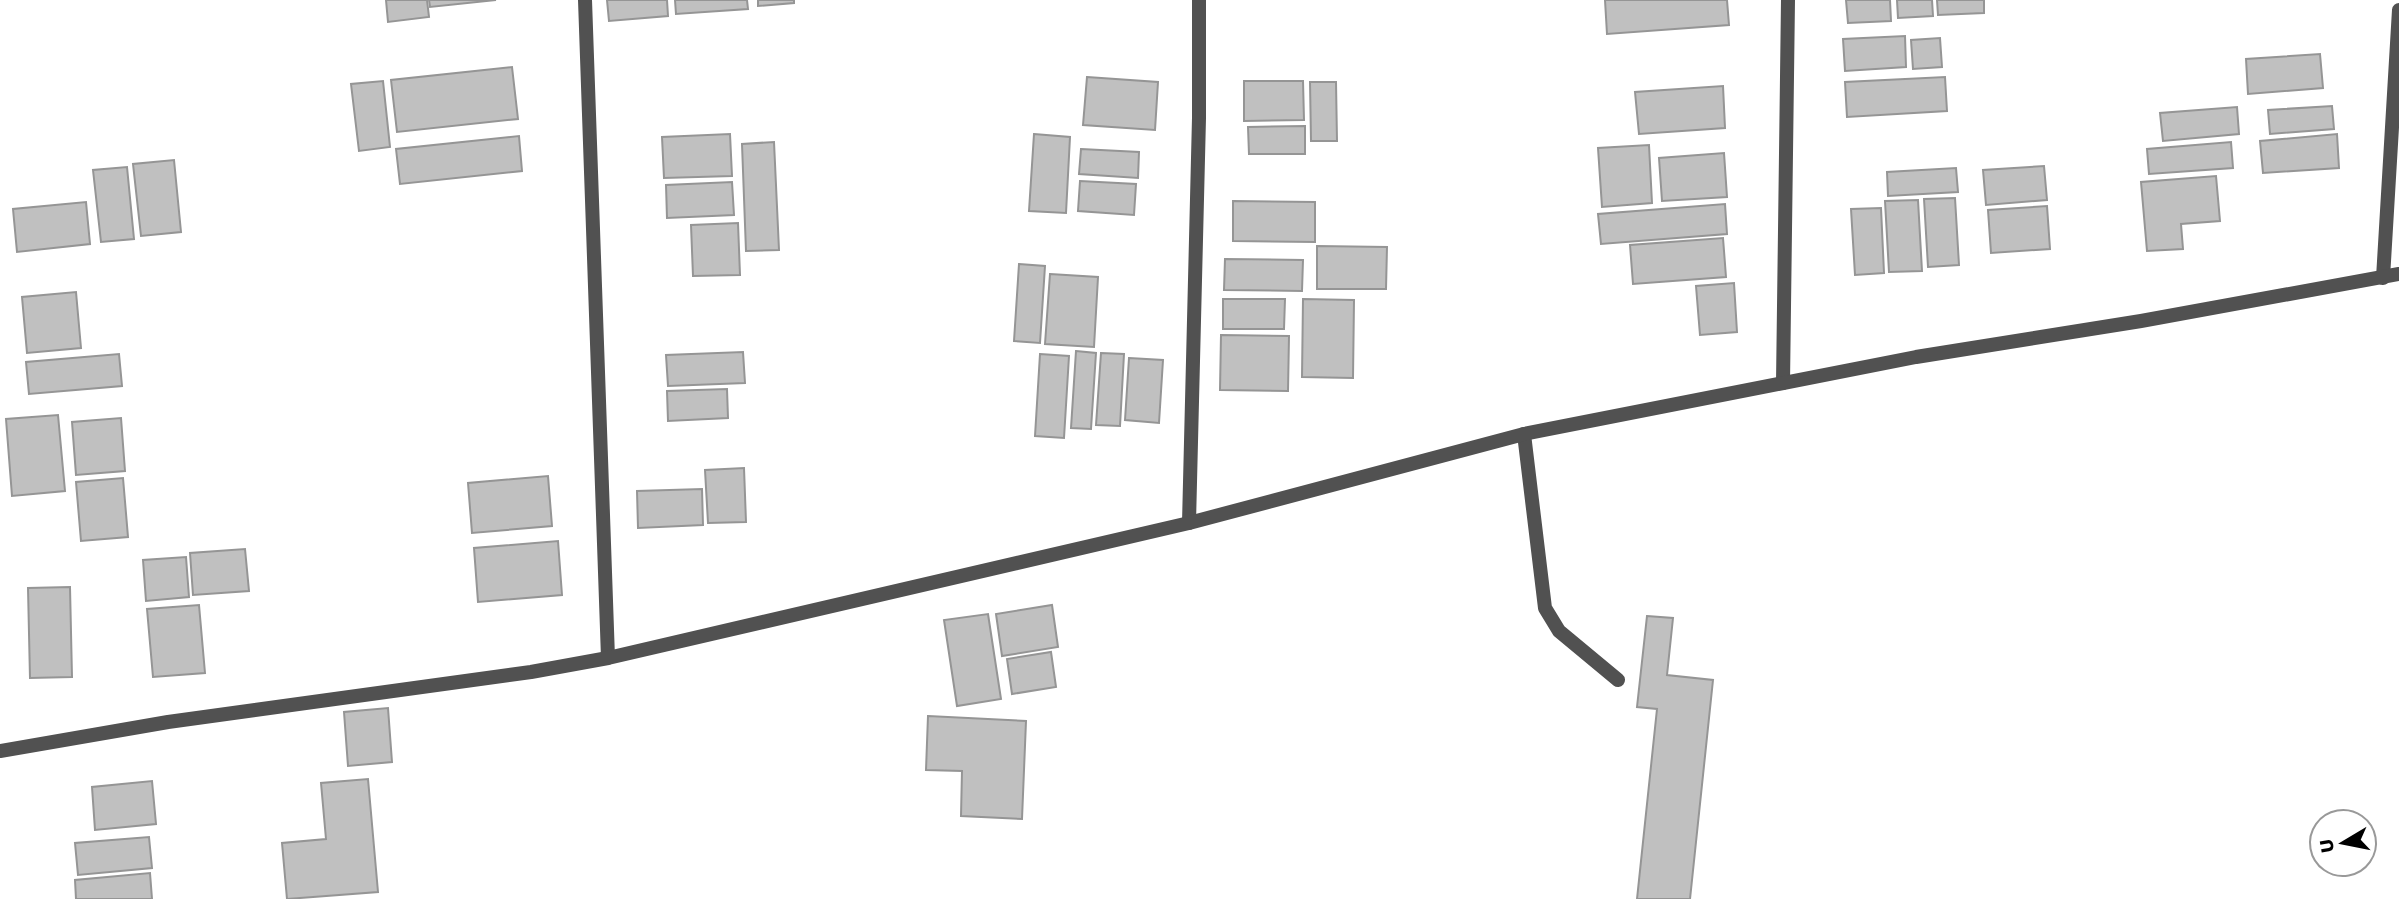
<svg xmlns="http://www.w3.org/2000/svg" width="2399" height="899" font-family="'Work Sans',sans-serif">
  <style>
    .building { fill: #c0c0c0; stroke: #959595; stroke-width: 2 }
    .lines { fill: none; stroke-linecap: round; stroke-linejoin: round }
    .service { stroke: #515151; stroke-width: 14 }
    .minor { stroke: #515151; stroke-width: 14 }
  </style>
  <rect width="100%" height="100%" fill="#fff"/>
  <!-- building -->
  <g class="building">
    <path d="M386,0H427L429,17L388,22Z"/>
    <path d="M429,0H496L430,7Z"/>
    <path d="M607,0H667L668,16L609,21Z"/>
    <path d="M675,0H747L748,9L676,14Z"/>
    <path d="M758,0H794V3L758,6Z"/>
    <path d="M1605,0H1727L1729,25L1607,34Z"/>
    <path d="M1846,0H1890L1891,21L1848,23Z"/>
    <path d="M1897,0H1932L1933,16L1898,18Z"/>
    <path d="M1937,0H1984V13L1938,15Z"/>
    <path d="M1905,36L1906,67L1845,71L1843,39Z"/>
    <path d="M1940,38L1942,67L1913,69L1911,40Z"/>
    <path d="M2320,54L2323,88L2248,94L2246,59Z"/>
    <path d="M512,67L518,119L397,132L391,80Z"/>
    <path d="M1087,77L1158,82L1155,130L1083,125Z"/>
    <path d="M1945,77L1947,111L1847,117L1845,82Z"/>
    <path d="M383,81L390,147L359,151L351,84Z"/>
    <path d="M1244,81H1303L1304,120L1244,121Z"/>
    <path d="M1310,82H1336L1337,141H1311Z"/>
    <path d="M1723,86L1725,128L1639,134L1635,92Z"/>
    <path d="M2332,106L2334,129L2270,134L2268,110Z"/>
    <path d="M2237,107L2239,134L2163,141L2160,113Z"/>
    <path d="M1305,126V154H1249L1248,127Z"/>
    <path d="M730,134L732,176L664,178L662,137Z"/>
    <path d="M1034,134L1070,137L1066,213L1029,211Z"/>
    <path d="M2337,134L2339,168L2263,173L2260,141Z"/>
    <path d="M519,136L522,171L400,184L396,149Z"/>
    <path d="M774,142L779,250L746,251L742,144Z"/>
    <path d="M2231,142L2233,168L2149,174L2147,149Z"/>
    <path d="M1649,145L1652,203L1602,207L1598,148Z"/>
    <path d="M1081,149L1139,152L1138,178L1079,174Z"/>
    <path d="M1724,153L1727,197L1662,201L1659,158Z"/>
    <path d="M174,160L181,232L141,236L133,164Z"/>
    <path d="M2044,166L2047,200L1986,205L1983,170Z"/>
    <path d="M127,167L134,239L101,242L93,170Z"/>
    <path d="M1956,168L1958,192L1888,196L1887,172Z"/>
    <path d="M2216,176L2220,221L2181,224L2183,249L2147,251L2141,182Z"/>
    <path d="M1080,181L1136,184L1134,215L1078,211Z"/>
    <path d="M732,182L734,215L667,218L666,185Z"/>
    <path d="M1955,198L1959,265L1928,267L1924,199Z"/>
    <path d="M1918,200L1922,271L1889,272L1885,201Z"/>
    <path d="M1233,201L1315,202V242L1233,241Z"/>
    <path d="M86,202L90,244L17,252L13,209Z"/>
    <path d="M1725,204L1727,234L1601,244L1598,214Z"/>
    <path d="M2047,206L2050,249L1991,253L1988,210Z"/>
    <path d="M1881,208L1884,273L1855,275L1851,209Z"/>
    <path d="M738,223L740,275L693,276L691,225Z"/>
    <path d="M1723,238L1726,277L1633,284L1630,245Z"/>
    <path d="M1317,246L1387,247L1386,289H1317Z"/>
    <path d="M1225,259L1303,260L1302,291L1224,290Z"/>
    <path d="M1019,264L1045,266L1040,343L1014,341Z"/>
    <path d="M1050,274L1098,277L1094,347L1045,344Z"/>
    <path d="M1734,283L1737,332L1700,335L1696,286Z"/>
    <path d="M76,292L81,348L27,353L22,297Z"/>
    <path d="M1223,299H1285L1284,329H1223Z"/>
    <path d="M1303,299L1354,300L1353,378L1302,377Z"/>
    <path d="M1221,335L1289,336L1288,391L1220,390Z"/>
    <path d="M1076,351L1096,353L1091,429L1071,428Z"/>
    <path d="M743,352L745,383L668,386L666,355Z"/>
    <path d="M1101,353L1124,354L1120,426L1096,425Z"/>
    <path d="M119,354L122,386L29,394L26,362Z"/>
    <path d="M1040,354L1069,356L1064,438L1035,436Z"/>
    <path d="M1129,358L1163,360L1159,423L1125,420Z"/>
    <path d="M727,389L728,418L668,421L667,391Z"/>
    <path d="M58,415L65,491L12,496L6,419Z"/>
    <path d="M121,418L125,471L76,475L72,422Z"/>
    <path d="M744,468L746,522L708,523L705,470Z"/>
    <path d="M548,476L552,526L472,533L468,483Z"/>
    <path d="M123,478L128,537L81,541L76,482Z"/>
    <path d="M702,489L703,525L638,528L637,491Z"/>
    <path d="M558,541L562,595L478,602L474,548Z"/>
    <path d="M245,549L249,591L193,595L190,553Z"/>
    <path d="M186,557L189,597L146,601L143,560Z"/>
    <path d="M70,587L72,677L30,678L28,588Z"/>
    <path d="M199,605L205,673L153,677L147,609Z"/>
    <path d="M1052,605L1058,647L1002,656L996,614Z"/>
    <path d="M988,614L1001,699L957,706L944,620Z"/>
    <path d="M1647,616L1673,618L1667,675L1713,680L1690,899H1637L1657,709L1637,707Z"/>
    <path d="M1051,652L1056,687L1012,694L1007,659Z"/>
    <path d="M388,708L392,762L348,766L344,712Z"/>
    <path d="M928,716L1026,721L1022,819L961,816L962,771L926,770Z"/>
    <path d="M368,779L378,892L287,899L282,843L326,839L321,783Z"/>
    <path d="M152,781L156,824L95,830L92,787Z"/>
    <path d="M149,837L152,868L78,875L75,843Z"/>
    <path d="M150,873L152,899H76L75,880Z"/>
  </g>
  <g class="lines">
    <!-- service -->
    <path class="service" d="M1524,434L1545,608L1559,631L1618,680"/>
    <!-- minor -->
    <g class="minor">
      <path d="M585,0L608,658"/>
      <path d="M2383,278L2399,10"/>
      <path d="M1783,383L1788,0"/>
      <path d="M1189,523L1199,118V0"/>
      <path d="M0,751L168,722L531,672L608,658L1189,523L1524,434L1916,357L2141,321L2399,274"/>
    </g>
  </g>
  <!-- north arrow -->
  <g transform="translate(2343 843) rotate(260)"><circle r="33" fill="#ffffff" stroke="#999999" stroke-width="2"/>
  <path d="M0-5L12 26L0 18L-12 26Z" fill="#000000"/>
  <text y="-10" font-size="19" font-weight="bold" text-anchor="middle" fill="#000000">U</text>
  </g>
</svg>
